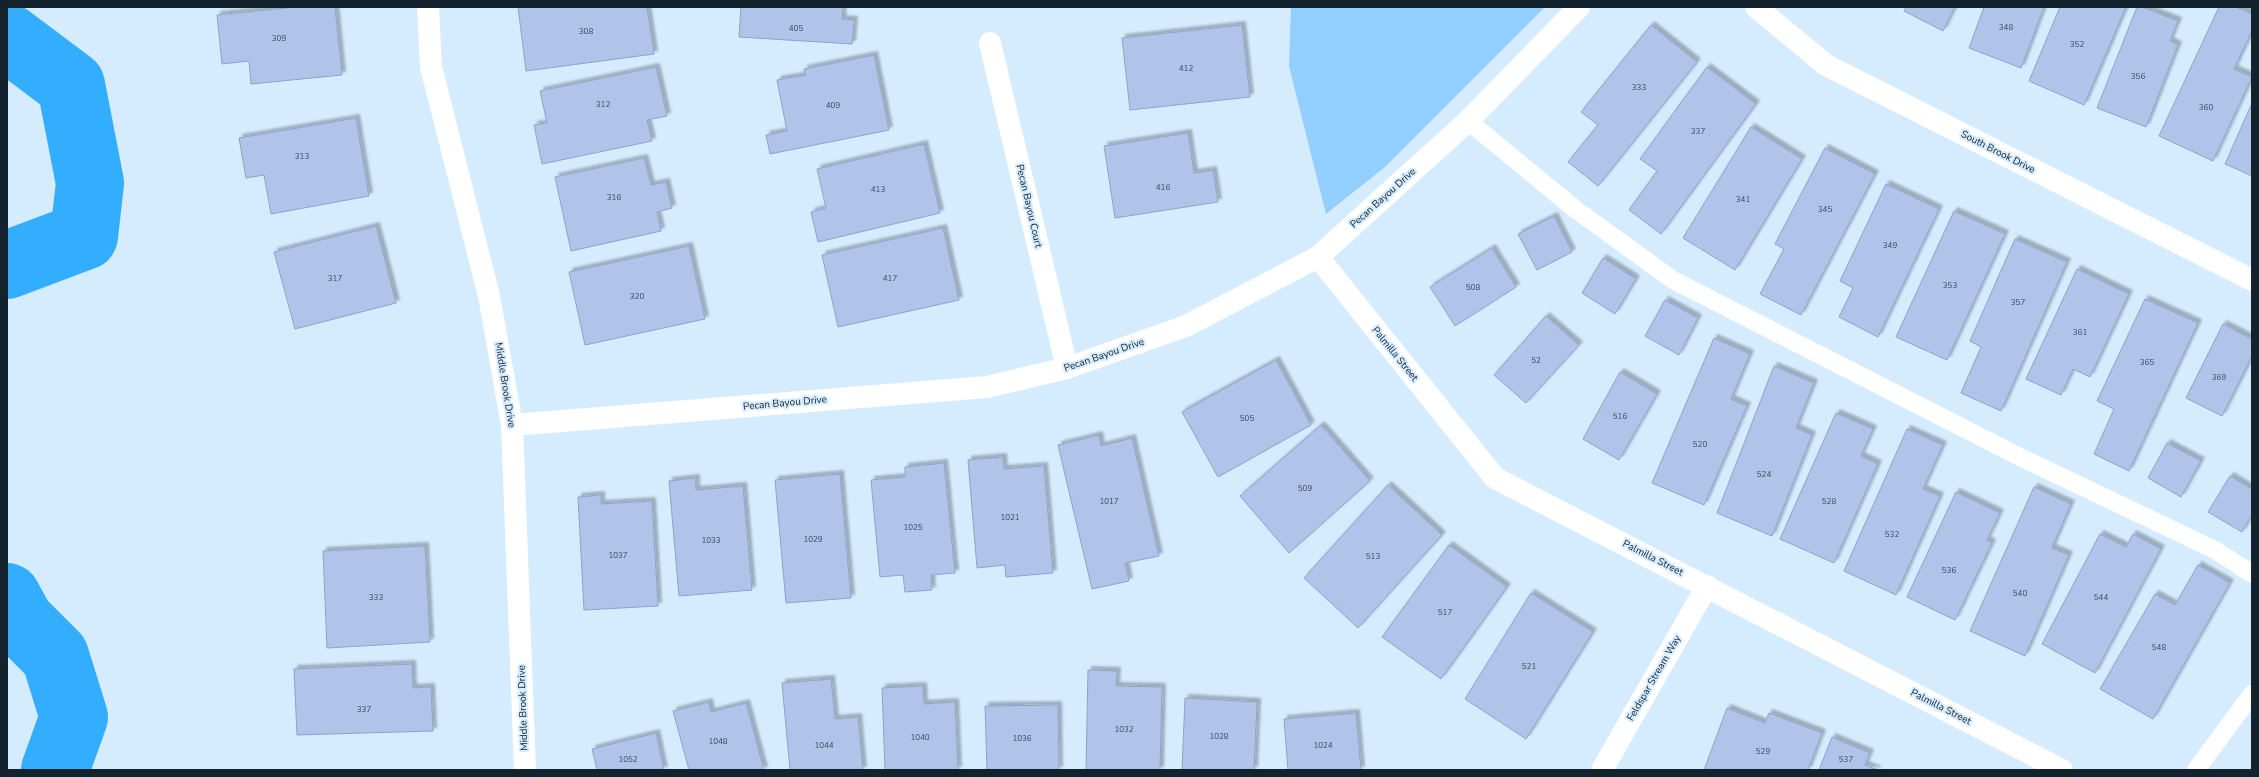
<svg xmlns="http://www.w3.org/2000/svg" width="2259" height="777" font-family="'Nunito Sans',sans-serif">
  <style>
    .green { fill: #92cefe }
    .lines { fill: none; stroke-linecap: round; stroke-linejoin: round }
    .river { stroke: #33aefe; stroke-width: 68 }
    .building { fill: #b0c4ea; stroke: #8fa2c7; filter: url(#shadow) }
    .lane { stroke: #fff; stroke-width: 18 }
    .street { stroke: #fff; stroke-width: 22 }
    .labels { text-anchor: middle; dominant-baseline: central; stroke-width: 4; stroke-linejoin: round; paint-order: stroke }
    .number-label { font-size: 8px; fill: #3b4a5c }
    .street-label { font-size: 10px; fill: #14222d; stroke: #d5ebfe }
  </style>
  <defs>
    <filter id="shadow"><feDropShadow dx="3.5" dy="-3.5" stdDeviation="1" flood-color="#0004"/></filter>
  </defs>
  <rect width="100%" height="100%" fill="#d5ebfe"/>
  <!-- green -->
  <path class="green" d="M1291,7H1545L1385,167L1326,214L1289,66Z"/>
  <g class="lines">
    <!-- river -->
    <g class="river">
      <path d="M7,37L71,85L90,183L84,236L7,265"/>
      <path d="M7,597L20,621L55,656L74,717L55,770"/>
    </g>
  </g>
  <!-- building -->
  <g class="building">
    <path d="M295,7H335L342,75L251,84L249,61L222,64L217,15Z"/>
    <path d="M518,7H647L654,54L526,71Z"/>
    <path d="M741,7H843L842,19L854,20L852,44L739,37Z"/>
    <path d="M1906,7H1955L1943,31L1904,11Z"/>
    <path d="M1984,7H2044L2021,68L1969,48Z"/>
    <path d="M2060,7H2126L2084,105L2029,81Z"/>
    <path d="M2137,7H2142L2178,21L2170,41L2178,45L2146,127L2097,108Z"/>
    <path d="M2219,7H2236L2252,14V31L2234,69L2252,77L2213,161L2159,136Z"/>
    <path d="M1242,25L1250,97L1130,110L1122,38Z"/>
    <path d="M1651,25L1697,62L1598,186L1568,162L1598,125L1581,112Z"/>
    <path d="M874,55L889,130L770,154L766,135L787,131L777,80L806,75L804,69Z"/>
    <path d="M656,67L667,116L647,120L652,141L542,164L534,125L547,123L540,91Z"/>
    <path d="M1707,67L1756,104L1661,234L1629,210L1657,171L1640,159Z"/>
    <path d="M2252,103V176L2225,164Z"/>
    <path d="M356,118L369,196L271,214L264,175L246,178L239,138Z"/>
    <path d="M1751,127L1802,159L1735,270L1683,238Z"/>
    <path d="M1188,133L1194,173L1213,170L1218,202L1115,218L1104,146Z"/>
    <path d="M924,144L940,213L818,242L811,212L826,208L817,169Z"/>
    <path d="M1825,148L1875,174L1801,315L1760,294L1784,249L1775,244Z"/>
    <path d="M644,158L651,185L666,182L672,208L657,212L661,231L571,251L555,177Z"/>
    <path d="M1886,184L1939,209L1878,337L1839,317L1853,288L1840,281Z"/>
    <path d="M1954,211L2005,234L1947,360L1896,337Z"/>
    <path d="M1554,216L1572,252L1537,270L1518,234Z"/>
    <path d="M376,226L396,303L295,329L274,252Z"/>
    <path d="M943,228L959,300L838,327L822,255Z"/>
    <path d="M2015,239L2067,262L2001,411L1961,393L1981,347L1970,341Z"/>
    <path d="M689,246L705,319L585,345L569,272Z"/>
    <path d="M1492,248L1516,287L1455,326L1430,287Z"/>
    <path d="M1603,258L1636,279L1615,314L1582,293Z"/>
    <path d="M2077,269L2129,294L2090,377L2073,369L2061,395L2026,379Z"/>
    <path d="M2145,299L2198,323L2129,471L2094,454L2114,409L2097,401Z"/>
    <path d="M1665,300L1698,318L1679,355L1645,336Z"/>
    <path d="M1546,316L1579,345L1526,403L1494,375Z"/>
    <path d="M2223,324L2252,339V356L2222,416L2186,398Z"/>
    <path d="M1714,338L1750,354L1731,399L1747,406L1704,505L1652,483Z"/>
    <path d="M1276,360L1311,425L1218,477L1182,412Z"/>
    <path d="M1774,366L1814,383L1796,428L1812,435L1772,536L1717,513Z"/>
    <path d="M1620,372L1657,394L1619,460L1583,439Z"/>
    <path d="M1836,413L1873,429L1861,456L1878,464L1834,563L1780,539Z"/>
    <path d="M1321,425L1370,481L1289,553L1240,496Z"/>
    <path d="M1907,429L1943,445L1923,489L1940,496L1896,595L1844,571Z"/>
    <path d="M1099,435L1101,446L1132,438L1159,556L1125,563L1129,581L1092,589L1058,445Z"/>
    <path d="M2167,443L2201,461L2181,497L2148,478Z"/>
    <path d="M1003,457L1004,469L1044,466L1053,573L1006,577L1005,565L977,568L968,460Z"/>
    <path d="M944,463L955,573L931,575L932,590L905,592L903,575L880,577L871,480L905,477V467Z"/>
    <path d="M840,474L851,598L786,603L775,480Z"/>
    <path d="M2230,476L2252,489V515L2242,532L2208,512Z"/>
    <path d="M696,478V490L743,486L752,590L679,596L669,481Z"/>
    <path d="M1388,485L1442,535L1358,628L1304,578Z"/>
    <path d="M2034,487L2071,504L2052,548L2069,555L2025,656L1970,631Z"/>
    <path d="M1956,492L2000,513L1987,540L1992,543L1955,620L1907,597Z"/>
    <path d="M601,495V504L652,501L658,606L584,610L578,497Z"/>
    <path d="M2100,534L2126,547L2133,534L2161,549L2095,673L2042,644Z"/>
    <path d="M1449,545L1507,587L1441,679L1382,637Z"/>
    <path d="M425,546L430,642L327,648L323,551Z"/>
    <path d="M2198,565L2230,583L2153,719L2100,689L2155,594L2175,605Z"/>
    <path d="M1531,593L1593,632L1526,739L1465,699Z"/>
    <path d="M412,664L413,688L431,687L433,731L297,735L294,669Z"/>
    <path d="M1088,670L1117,671L1116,686L1162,687L1160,770H1086Z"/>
    <path d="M831,679L835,719L858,717L863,770H790L782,683Z"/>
    <path d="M923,686L924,704L955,702L958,770H885L882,688Z"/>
    <path d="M1185,698L1257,702L1254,770H1182Z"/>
    <path d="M709,702L711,712L746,703L764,770H689L673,711Z"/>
    <path d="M1058,705L1059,770H987L985,706Z"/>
    <path d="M1727,708L1765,723L1769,713L1822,733L1808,770H1704Z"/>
    <path d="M1356,713L1361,770H1288L1284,719Z"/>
    <path d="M656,733L664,770H597L592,749Z"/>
    <path d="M1832,737L1870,753L1865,765L1878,770H1819Z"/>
  </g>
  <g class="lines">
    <!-- lane -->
    <g class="lane">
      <path d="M1468,121L1575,209L1673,280L2022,458L2215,550L2252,574"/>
      <path d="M2196,770L2252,694"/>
    </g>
    <!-- street -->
    <g class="street">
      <path d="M428,7L431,67L489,296L512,425L525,770"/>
      <path d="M1756,7L1826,65L2252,280"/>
      <path d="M990,43L1067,368"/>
      <path d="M1318,257L1495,478L2062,770"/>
      <path d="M512,425L987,387L1067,368L1186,326L1318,257L1468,121L1579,7"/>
      <path d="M1602,770L1707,586"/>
    </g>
  </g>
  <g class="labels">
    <!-- number labels -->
    <g class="number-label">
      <text x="2006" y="27">348</text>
      <text x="796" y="28">405</text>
      <text x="586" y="31">308</text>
      <text x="279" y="38">309</text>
      <text x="2077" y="44">352</text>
      <text x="1186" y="68">412</text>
      <text x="2138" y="76">356</text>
      <text x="1639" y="87">333</text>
      <text x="603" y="104">312</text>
      <text x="833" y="105">409</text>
      <text x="2206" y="107">360</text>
      <text x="1698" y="131">337</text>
      <text x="302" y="156">313</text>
      <text x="1163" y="187">416</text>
      <text x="878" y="189">413</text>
      <text x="614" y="197">316</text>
      <text x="1743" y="199">341</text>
      <text x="1825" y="209">345</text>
      <text x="1890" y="245">349</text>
      <text x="335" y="278">317</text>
      <text x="890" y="278">417</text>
      <text x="1950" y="285">353</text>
      <text x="1473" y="287">508</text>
      <text x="637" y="296">320</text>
      <text x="2018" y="302">357</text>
      <text x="2080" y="332">361</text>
      <text x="1536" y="360">52</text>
      <text x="2147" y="362">365</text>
      <text x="2219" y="377">369</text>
      <text x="1620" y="416">516</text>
      <text x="1247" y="418">505</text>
      <text x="1700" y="444">520</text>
      <text x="1764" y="474">524</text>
      <text x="1305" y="488">509</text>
      <text x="1109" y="501">1017</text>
      <text x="1829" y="501">528</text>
      <text x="1010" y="517">1021</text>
      <text x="913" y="527">1025</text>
      <text x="1892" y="534">532</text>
      <text x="813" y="539">1029</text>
      <text x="711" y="540">1033</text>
      <text x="618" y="555">1037</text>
      <text x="1373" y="556">513</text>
      <text x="1949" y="570">536</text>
      <text x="2020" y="593">540</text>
      <text x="376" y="597">333</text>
      <text x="2101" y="597">544</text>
      <text x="1445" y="612">517</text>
      <text x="2159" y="647">548</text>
      <text x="1529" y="666">521</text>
      <text x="364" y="709">337</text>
      <text x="1124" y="729">1032</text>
      <text x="1219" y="736">1028</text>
      <text x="920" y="737">1040</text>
      <text x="1022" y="738">1036</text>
      <text x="718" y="741">1048</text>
      <text x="824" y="745">1044</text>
      <text x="1323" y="745">1024</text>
      <text x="1763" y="751">529</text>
      <text x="628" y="759">1052</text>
      <text x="1846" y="759">537</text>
    </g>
    <!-- street labels -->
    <g class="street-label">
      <text transform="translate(1998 152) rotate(27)">South Brook Drive</text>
      <text transform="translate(1383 198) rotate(-42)">Pecan Bayou Drive</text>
      <text transform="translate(1029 206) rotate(77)">Pecan Bayou Court</text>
      <text transform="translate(1395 354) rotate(51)">Palmilla Street</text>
      <text transform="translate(1104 355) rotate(-19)">Pecan Bayou Drive</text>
      <text transform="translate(505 385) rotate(81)">Middle Brook Drive</text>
      <text transform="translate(785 403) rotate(-5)">Pecan Bayou Drive</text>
      <text transform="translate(1653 558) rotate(27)">Palmilla Street</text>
      <text transform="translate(1654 678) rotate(-60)">Feldspar Stream Way</text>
      <text transform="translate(1941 707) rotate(27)">Palmilla Street</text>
      <text transform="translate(523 708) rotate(-92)">Middle Brook Drive</text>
    </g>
  </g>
  <!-- border -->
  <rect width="2259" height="777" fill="none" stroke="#14222d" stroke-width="16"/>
</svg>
